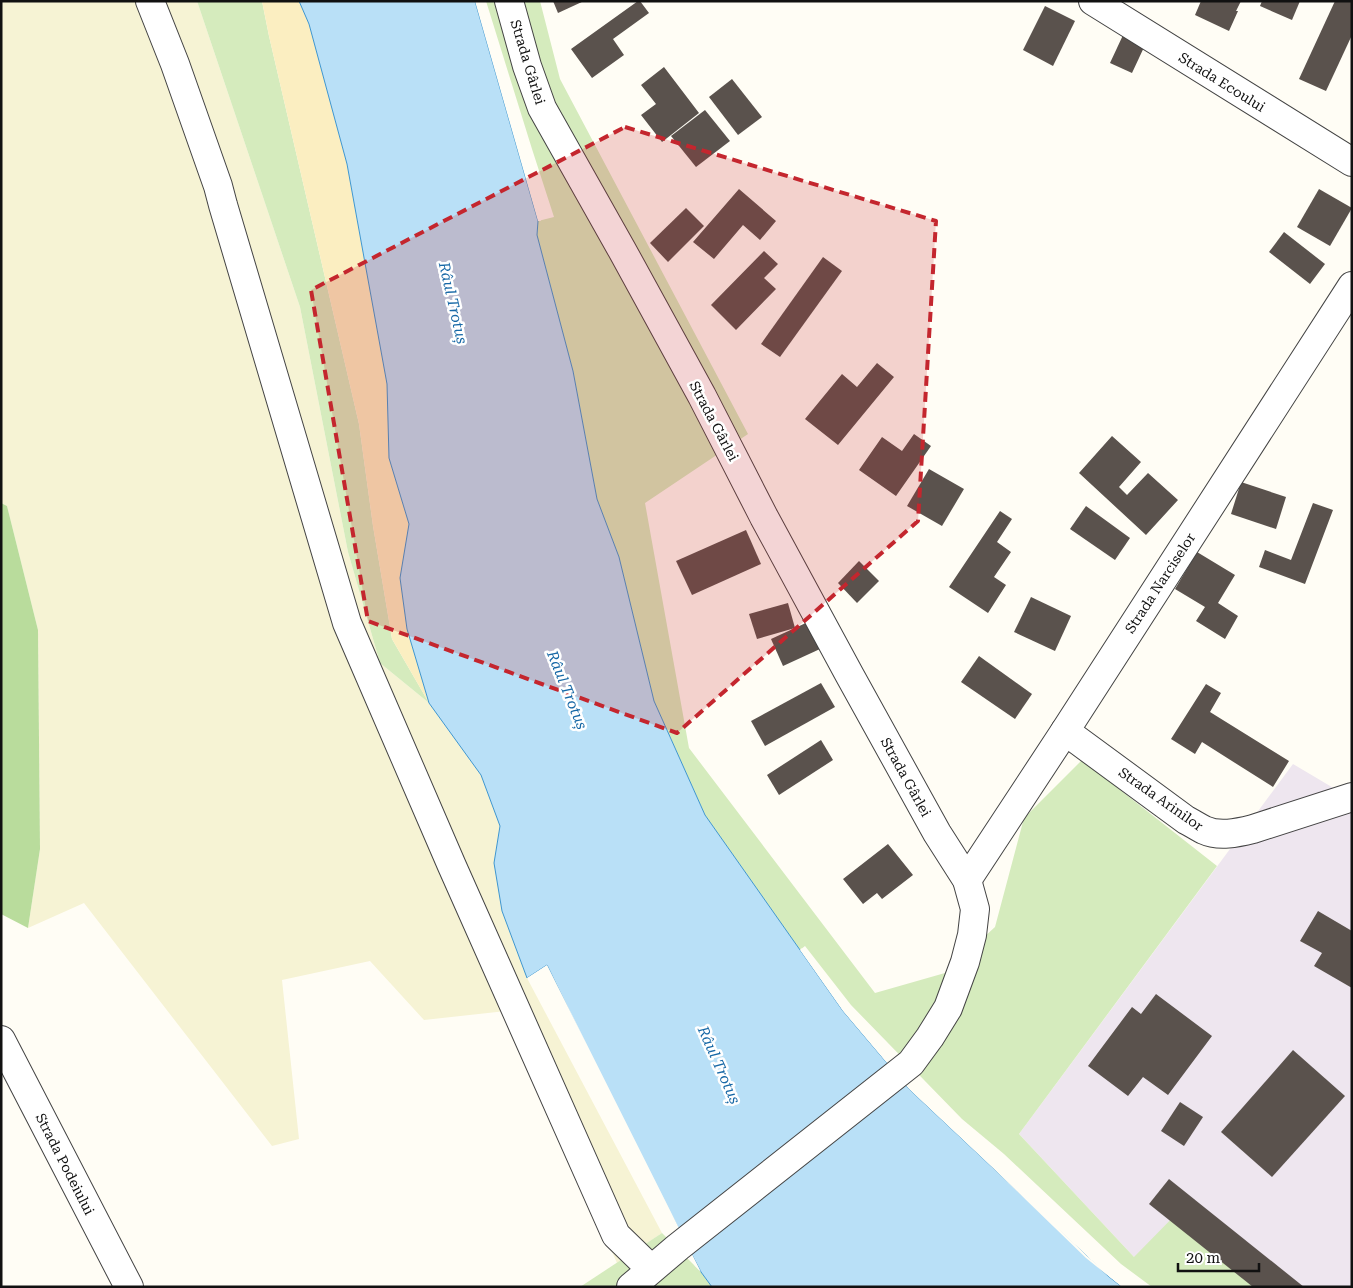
<svg xmlns="http://www.w3.org/2000/svg" width="1353" height="1288" font-family="'Roboto Serif',serif">
  <style>
    .industrial { fill: #eee6ef }
    .farmland { fill: #f6f3d4 }
    .green { fill: #d5ebbd }
    .forest { fill: #b9dc9c }
    .sand { fill: #fbeec1 }
    .water { fill: #b9e0f7; stroke: #3f96cf }
    .pier { fill: #fffdf5 }
    .building { fill: #5a524d }
    .lines { fill: none; stroke-linecap: round; stroke-linejoin: round }
    .minor-casing { stroke: #444; stroke-width: 30 }
    .minor { stroke: #fff; stroke-width: 28 }
    .marked { fill: #c4262e; fill-opacity: 0.2; stroke: #c4262e; stroke-width: 4; stroke-dasharray: 10 6; stroke-linejoin: round }
    .labels { text-anchor: middle; dominant-baseline: central; stroke-width: 5; stroke-linejoin: round; paint-order: stroke }
    .street-label { font-size: 14px; fill: #111; stroke: #fff }
    .water-label { font-size: 15px; font-style: italic; fill: #1768a6; stroke: #fff }
  </style>
  <rect width="100%" height="100%" fill="#fffdf5"/>
  <!-- industrial -->
  <path class="industrial" d="M1293,764L1352,799V1287H1269L1134,1257L1019,1134Z"/>
  <!-- farmland -->
  <path class="farmland" d="M1,1H197L300,307L348,552L380,663L429,703L481,775L500,826L494,863L527,978L662,1233L617,1263L506,1011L424,1020L370,961L282,980L299,1139L272,1146L84,903L28,928L40,849L38,630L7,506L1,503Z"/>
  <!-- green -->
  <g class="green">
    <path d="M197,1H262L269,36L359,424L373,526L392,639L429,703L380,663L348,552L300,307Z"/>
    <path d="M486,1H540L560,79L748,434L645,503L689,748L875,993L945,973L995,927L1024,818L1082,760L1217,866L1019,1134L1134,1257L1185,1205L1269,1287H1152L1121,1264L1004,1154L962,1119L851,1005L805,946L800,950L705,815L654,701L619,557L597,499L573,371L537,235L538,221L554,217L532,149Z"/>
    <path d="M662,1233L701,1272L712,1287H580Z"/>
  </g>
  <!-- forest -->
  <path class="forest" d="M1,503L7,506L38,630L40,849L28,928L1,914Z"/>
  <!-- sand -->
  <path class="sand" d="M262,1H299L309,24L347,164L387,384L389,458L409,524L400,578L407,629L429,703L392,639L373,526L359,424L269,36Z"/>
  <!-- water -->
  <path class="water" d="M299,1H475L538,221L537,235L573,371L597,499L619,557L654,701L705,815L843,1011L909,1089L1108,1276L1122,1287H712L701,1272L626,1128L547,965L527,978L502,911L494,863L500,826L481,775L429,703L407,629L400,578L409,524L389,458L387,384L347,164L309,24Z"/>
  <!-- pier -->
  <g class="pier">
    <path d="M475,1H477L541,221H538Z"/>
    <path d="M802,948L845,1009L911,1087L995,1166L1087,1256L1124,1287H1122L1086,1258L993,1168L909,1089L843,1011L800,950Z"/>
    <path d="M547,965L701,1272L695,1266L624,1129L546,969L529,980L527,978Z"/>
  </g>
  <!-- building -->
  <g class="building">
    <path d="M553,1H584L558,13Z"/>
    <path d="M638,1H640L649,13L613,39L624,55L592,78L571,49Z"/>
    <path d="M1201,1H1241L1236,11H1238L1229,31L1195,15Z"/>
    <path d="M1262,1H1300L1292,20L1260,6Z"/>
    <path d="M1335,1H1352V35L1326,91L1299,79Z"/>
    <path d="M1045,6L1075,21L1053,66L1023,50Z"/>
    <path d="M1124,33L1146,43L1132,73L1110,63Z"/>
    <path d="M664,67L699,113L662,142L641,115L656,104L641,85Z"/>
    <path d="M732,79L762,117L738,135L709,97Z"/>
    <path d="M705,110L730,141L696,167L671,136Z"/>
    <path d="M739,189L776,221L760,240L743,225L714,259L693,242Z"/>
    <path d="M1319,189L1352,208L1330,246L1297,227Z"/>
    <path d="M686,208L704,226L668,262L650,243Z"/>
    <path d="M1284,232L1325,264L1310,284L1269,252Z"/>
    <path d="M764,251L778,264L764,278L776,289L736,330L711,305Z"/>
    <path d="M823,257L842,271L780,357L761,344Z"/>
    <path d="M877,363L894,377L838,445L805,419L842,374L857,387Z"/>
    <path d="M914,434L931,446L896,496L859,470L882,437L902,451Z"/>
    <path d="M1112,436L1141,462L1119,487L1127,495L1148,473L1178,500L1146,535L1079,473Z"/>
    <path d="M929,469L964,489L942,526L907,506Z"/>
    <path d="M1241,482L1286,497L1276,529L1231,514Z"/>
    <path d="M1313,503L1333,510L1305,584L1259,567L1265,550L1291,560Z"/>
    <path d="M1086,506L1130,538L1115,560L1070,529Z"/>
    <path d="M1000,511L1012,519L997,542L1011,552L994,577L1006,585L988,613L949,587Z"/>
    <path d="M746,530L761,564L692,595L676,561Z"/>
    <path d="M1197,552L1235,575L1218,603L1238,616L1225,639L1196,621L1205,607L1175,589Z"/>
    <path d="M859,561L879,581L857,603L838,583Z"/>
    <path d="M1031,597L1071,616L1055,651L1014,632Z"/>
    <path d="M788,603L795,628L757,639L749,614Z"/>
    <path d="M808,622L820,649L783,666L771,639Z"/>
    <path d="M979,656L1032,694L1015,719L961,682Z"/>
    <path d="M821,683L835,707L765,746L751,721Z"/>
    <path d="M1206,684L1221,693L1210,712L1289,761L1273,787L1202,742L1195,754L1171,739Z"/>
    <path d="M821,740L833,760L779,795L767,775Z"/>
    <path d="M888,844L913,875L882,899L877,893L863,904L843,879Z"/>
    <path d="M1318,911L1352,931V988L1314,966L1322,953L1300,941Z"/>
    <path d="M1156,994L1212,1036L1168,1095L1143,1077L1128,1096L1088,1066L1132,1007L1141,1014Z"/>
    <path d="M1293,1050L1345,1096L1272,1177L1221,1132Z"/>
    <path d="M1180,1102L1203,1117L1184,1146L1161,1131Z"/>
    <path d="M1169,1179L1304,1287H1253L1149,1204Z"/>
  </g>
  <g class="lines">
    <defs>
      <g id="minor">
        <path d="M150,1L175,64L218,186L223,205L347,623L452,866L616,1235L651,1269"/>
        <path d="M509,1L527,66L542,108L622,250L702,396L764,517L849,674L937,833L967,880L975,909L972,935L965,962L948,1008L930,1037L911,1063L678,1247L631,1287"/>
        <path d="M1093,1L1352,162"/>
        <path d="M1065,731L1186,820C1192,823 1198,827 1204,830C1219,837 1237,833 1253,829L1352,797"/>
        <path d="M967,880L1065,731L1352,286"/>
        <path d="M1,1040L129,1287"/>
      </g>
    </defs>
    <!-- minor casing -->
    <use href="#minor" class="minor-casing"/>
    <!-- minor -->
    <use href="#minor" class="minor"/>
  </g>
  <!-- marked area -->
  <path class="marked" d="M625,127L936,221L918,521L677,733L368,621L311,290Z"/>
  <g class="labels">
    <!-- street labels -->
    <g class="street-label">
      <text transform="translate(528 62) rotate(73)">Strada Gârlei</text>
      <text transform="translate(1222 82) rotate(32)">Strada Ecoului</text>
      <text transform="translate(714 421) rotate(62)">Strada Gârlei</text>
      <text transform="translate(1160 583) rotate(-57)">Strada Narciselor</text>
      <text transform="translate(906 777) rotate(61)">Strada Gârlei</text>
      <text transform="translate(1161 799) rotate(35)">Strada Arinilor</text>
      <text transform="translate(65 1164) rotate(63)">Strada Podeiului</text>
    </g>
    <!-- water labels -->
    <g class="water-label">
      <text transform="translate(453 303) rotate(77)">Râul Trotuș</text>
      <text transform="translate(567 690) rotate(68)">Râul Trotuș</text>
      <text transform="translate(719 1065) rotate(66)">Râul Trotuș</text>
    </g>
  </g>
  <!-- border -->
  <rect width="1353" height="1288" fill="none" stroke="#111111" stroke-width="5"/>
  <!-- scale -->
  <path d="M1178 1263v8h81v-8" fill="none" stroke="#111111" stroke-width="2.5"/>
  <text x="1186" y="1263" font-size="15" fill="#111111" stroke="#ffffff" stroke-width="4" paint-order="stroke">20 m</text>
</svg>
